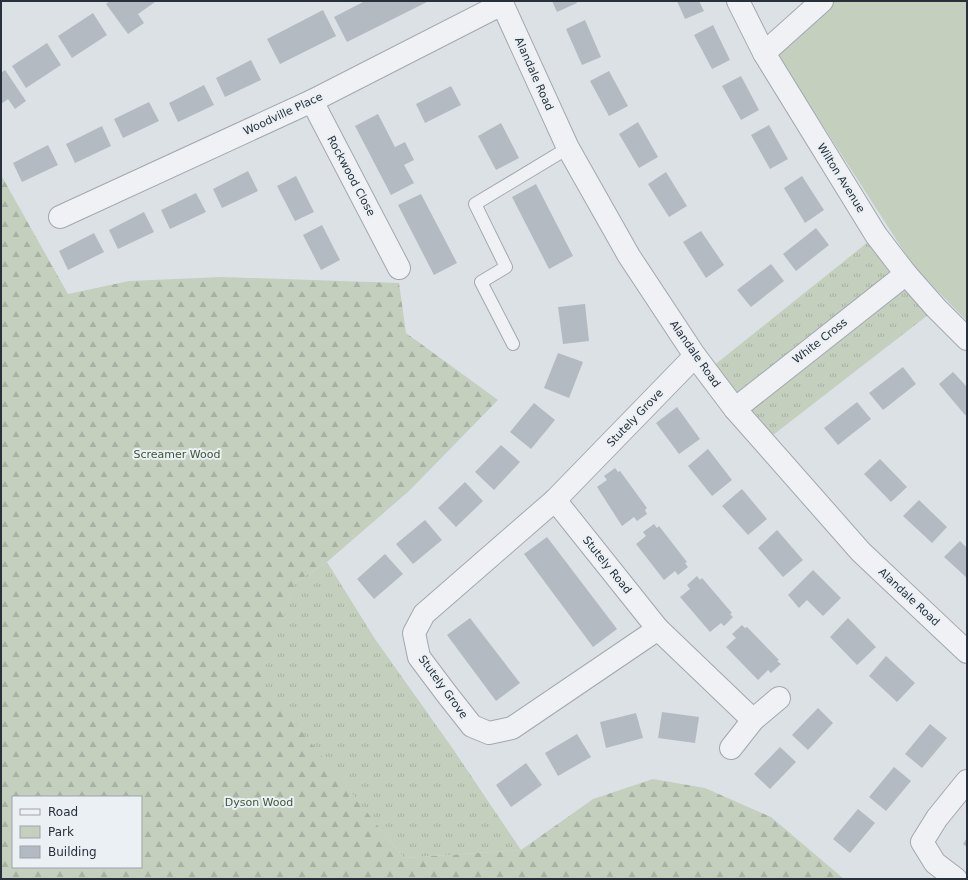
<svg xmlns="http://www.w3.org/2000/svg" width="968" height="880" font-family="'DejaVu Sans',sans-serif">
  <style>
    .grass { fill: url(#grass-tufts) }
    .forest { fill: url(#forest-firs); fill-rule: evenodd }
    .park { fill: #c4cfbe }
    .building { fill: #b4bac2 }
    .lines { fill: none; stroke-linecap: round; stroke-linejoin: round }
    .service-casing { stroke: #a2a8af; stroke-width: 14 }
    .minor-casing { stroke: #a2a8af; stroke-width: 24 }
    .service { stroke: #eff1f4; stroke-width: 12 }
    .minor { stroke: #eff1f4; stroke-width: 22 }
    .labels { text-anchor: middle; dominant-baseline: central; stroke-width: 4; stroke-linejoin: round; paint-order: stroke }
    .street-label { font-size: 11px; fill: #27303b; stroke: #ebf0f4 }
    .park-label { font-size: 11px; fill: #3e5635; stroke: #ebf0f4 }
  </style>
  <defs>
    <pattern id="grass-tufts" width="24" height="20" patternUnits="userSpaceOnUse"><rect width="24" height="20" fill="#c4cfbe"/><path d="M3 7l-1-3M5 7V3M7 7l1-3M15 17l-1-3M17 17v-4M19 17l1-3" fill="none" stroke="#a8b2a4"/></pattern>
    <pattern id="forest-firs" width="22" height="20" patternUnits="userSpaceOnUse"><rect width="22" height="20" fill="#c4cfbe"/><path d="M5 1l3.5 6h-7zM16 11l3.5 6h-7z" fill="#a8b2a4"/></pattern>
  </defs>
  <rect width="100%" height="100%" fill="#dce1e6"/>
  <!-- grass -->
  <g class="grass">
    <path d="M868,242L928,315L764,442L707,371Z"/>
    <path d="M327,562L375,639L453,749L521,850L404,858L259,680L296,582Z"/>
  </g>
  <!-- forest -->
  <path class="forest" d="M1,175L68,294L129,281L222,277L399,283L406,333L498,400L409,491L327,562L296,582L260,680L404,858L521,850L593,799L653,779L705,788L771,817L844,879H1ZM13,797H141V867H13Z"/>
  <!-- park -->
  <path class="park" d="M834,1H967V321L914,267L776,53Z"/>
  <!-- building -->
  <g class="building">
    <path d="M110,1H154L155,2L138,14L144,23L128,34L106,4Z"/>
    <path d="M365,1H429L347,42L334,17Z"/>
    <path d="M552,1H576L577,3L557,12Z"/>
    <path d="M677,1H699L704,11L685,19Z"/>
    <path d="M323,10L336,36L280,64L267,39Z"/>
    <path d="M93,13L107,35L72,58L58,36Z"/>
    <path d="M585,20L601,57L582,65L566,29Z"/>
    <path d="M713,25L730,60L712,69L694,35Z"/>
    <path d="M47,43L61,65L26,88L12,66Z"/>
    <path d="M251,60L261,80L225,97L216,78Z"/>
    <path d="M5,70L26,101L15,109L8,99L1,104V73Z"/>
    <path d="M609,71L628,106L609,116L590,81Z"/>
    <path d="M741,76L759,110L741,120L722,86Z"/>
    <path d="M204,85L214,105L178,122L169,103Z"/>
    <path d="M451,86L461,105L425,123L416,104Z"/>
    <path d="M149,102L159,121L123,138L114,119Z"/>
    <path d="M378,114L395,147L405,142L414,160L404,165L414,183L391,195L355,126Z"/>
    <path d="M638,122L658,157L639,168L619,134Z"/>
    <path d="M501,123L519,158L496,170L478,136Z"/>
    <path d="M769,125L788,159L770,169L751,135Z"/>
    <path d="M102,126L111,146L75,163L66,144Z"/>
    <path d="M48,145L58,165L22,182L13,163Z"/>
    <path d="M248,171L258,191L222,208L213,189Z"/>
    <path d="M666,172L687,206L669,217L648,184Z"/>
    <path d="M296,176L314,212L295,221L277,186Z"/>
    <path d="M802,176L824,210L805,223L784,188Z"/>
    <path d="M536,184L573,256L549,269L512,197Z"/>
    <path d="M196,193L206,212L170,229L161,210Z"/>
    <path d="M421,194L457,263L434,275L398,205Z"/>
    <path d="M144,212L154,232L118,249L109,230Z"/>
    <path d="M322,225L340,260L321,270L303,235Z"/>
    <path d="M816,228L829,245L796,271L783,254Z"/>
    <path d="M701,231L724,265L706,278L683,242Z"/>
    <path d="M94,233L104,252L68,270L59,251Z"/>
    <path d="M771,264L784,281L751,307L737,290Z"/>
    <path d="M585,304L589,341L563,344L558,307Z"/>
    <path d="M558,353L583,362L569,398L544,388Z"/>
    <path d="M903,367L916,384L883,410L869,393Z"/>
    <path d="M953,372L967,387V414L965,415L939,384Z"/>
    <path d="M857,402L871,419L838,445L824,428Z"/>
    <path d="M534,403L555,420L531,449L510,432Z"/>
    <path d="M677,407L700,439L679,454L656,423Z"/>
    <path d="M501,445L520,462L494,490L475,472Z"/>
    <path d="M708,449L732,480L712,496L688,466Z"/>
    <path d="M880,459L907,487L891,502L864,474Z"/>
    <path d="M615,468L618,472L620,471L647,508L645,510L647,514L637,521L634,517L622,526L597,487L607,480L604,476Z"/>
    <path d="M465,482L483,501L456,527L438,508Z"/>
    <path d="M742,489L767,519L748,535L722,506Z"/>
    <path d="M919,500L947,527L932,543L903,516Z"/>
    <path d="M425,520L442,540L413,564L396,544Z"/>
    <path d="M654,524L657,528L659,526L687,562L685,563L688,567L678,575L675,571L664,580L636,544L646,536L643,532Z"/>
    <path d="M777,530L803,560L783,577L758,548Z"/>
    <path d="M547,537L617,629L593,647L524,554Z"/>
    <path d="M960,541L967,548V578L944,557Z"/>
    <path d="M385,554L403,574L374,599L357,579Z"/>
    <path d="M813,570L841,598L823,616L807,600L799,608L788,595Z"/>
    <path d="M697,576L700,580L702,578L732,613L730,614L733,617L724,626L721,623L710,632L680,597L690,589L687,585Z"/>
    <path d="M470,618L520,683L496,701L447,635Z"/>
    <path d="M848,618L876,647L857,665L830,637Z"/>
    <path d="M742,625L745,628L747,627L779,660L777,661L781,664L771,673L768,670L758,680L726,647L736,638L732,634Z"/>
    <path d="M886,656L915,683L897,702L869,676Z"/>
    <path d="M818,708L833,723L808,750L792,735Z"/>
    <path d="M662,712L699,717L695,743L658,738Z"/>
    <path d="M636,713L643,738L606,748L600,722Z"/>
    <path d="M930,724L947,738L922,768L905,754Z"/>
    <path d="M577,734L591,757L558,776L545,753Z"/>
    <path d="M780,747L796,762L770,789L754,774Z"/>
    <path d="M526,763L542,785L511,807L496,785Z"/>
    <path d="M894,767L911,781L886,811L869,797Z"/>
    <path d="M858,809L875,823L850,853L833,839Z"/>
    <path d="M967,838V847L963,844Z"/>
  </g>
  <g class="lines">
    <defs>
      <path id="service" d="M513,344L481,282L506,267L475,204L568,148"/>
      <g id="minor">
        <path d="M501,1L568,148L629,256L695,356L735,409L861,552L967,652"/>
        <path d="M738,1L764,53L876,235L906,274L936,308L967,339"/>
        <path d="M764,53L822,1"/>
        <path d="M312,101L399,268"/>
        <path d="M60,217L312,101L502,4"/>
        <path d="M695,356L555,500L424,614L414,633L419,657L446,693L472,726L489,733L512,728L658,629L753,720L731,748"/>
        <path d="M735,409L906,274"/>
        <path d="M555,500L658,629"/>
        <path d="M753,720L779,698"/>
        <path d="M956,879L935,863L922,842L937,818L967,781"/>
      </g>
    </defs>
    <!-- service casing -->
    <use href="#service" class="service-casing"/>
    <!-- minor casing -->
    <use href="#minor" class="minor-casing"/>
    <!-- service -->
    <use href="#service" class="service"/>
    <!-- minor -->
    <use href="#minor" class="minor"/>
  </g>
  <g class="labels">
    <!-- street labels -->
    <g class="street-label">
      <text transform="translate(534 74) rotate(66)">Alandale Road</text>
      <text transform="translate(283 114) rotate(-25)">Woodville Place</text>
      <text transform="translate(351 176) rotate(62)">Rockwood Close</text>
      <text transform="translate(841 178) rotate(58)">Wilton Avenue</text>
      <text transform="translate(820 341) rotate(-38)">White Cross</text>
      <text transform="translate(695 354) rotate(55)">Alandale Road</text>
      <text transform="translate(635 418) rotate(-46)">Stutely Grove</text>
      <text transform="translate(607 565) rotate(51)">Stutely Road</text>
      <text transform="translate(909 597) rotate(43)">Alandale Road</text>
      <text transform="translate(443 687) rotate(54)">Stutely Grove</text>
    </g>
    <!-- park labels -->
    <g class="park-label">
      <text x="177" y="454">Screamer Wood</text>
      <text x="259" y="802">Dyson Wood</text>
    </g>
  </g>
  <!-- border -->
  <rect width="968" height="880" fill="none" stroke="#27303b" stroke-width="4"/>
  <!-- legend -->
  <rect x="12" y="796" width="130" height="72" fill="#ebf0f4" stroke="#9da3aa"/>
  <rect x="20" y="809" width="20" height="6" fill="#eff1f4" stroke="#9da3aa"/>
  <text x="48" y="816" font-size="12" fill="#27303b">Road</text>
  <rect x="20" y="826" width="20" height="12" fill="#c4cfbe" stroke="#9da3aa"/>
  <text x="48" y="836" font-size="12" fill="#27303b">Park</text>
  <rect x="20" y="846" width="20" height="12" fill="#b4bac2" stroke="#9da3aa"/>
  <text x="48" y="856" font-size="12" fill="#27303b">Building</text>
</svg>
